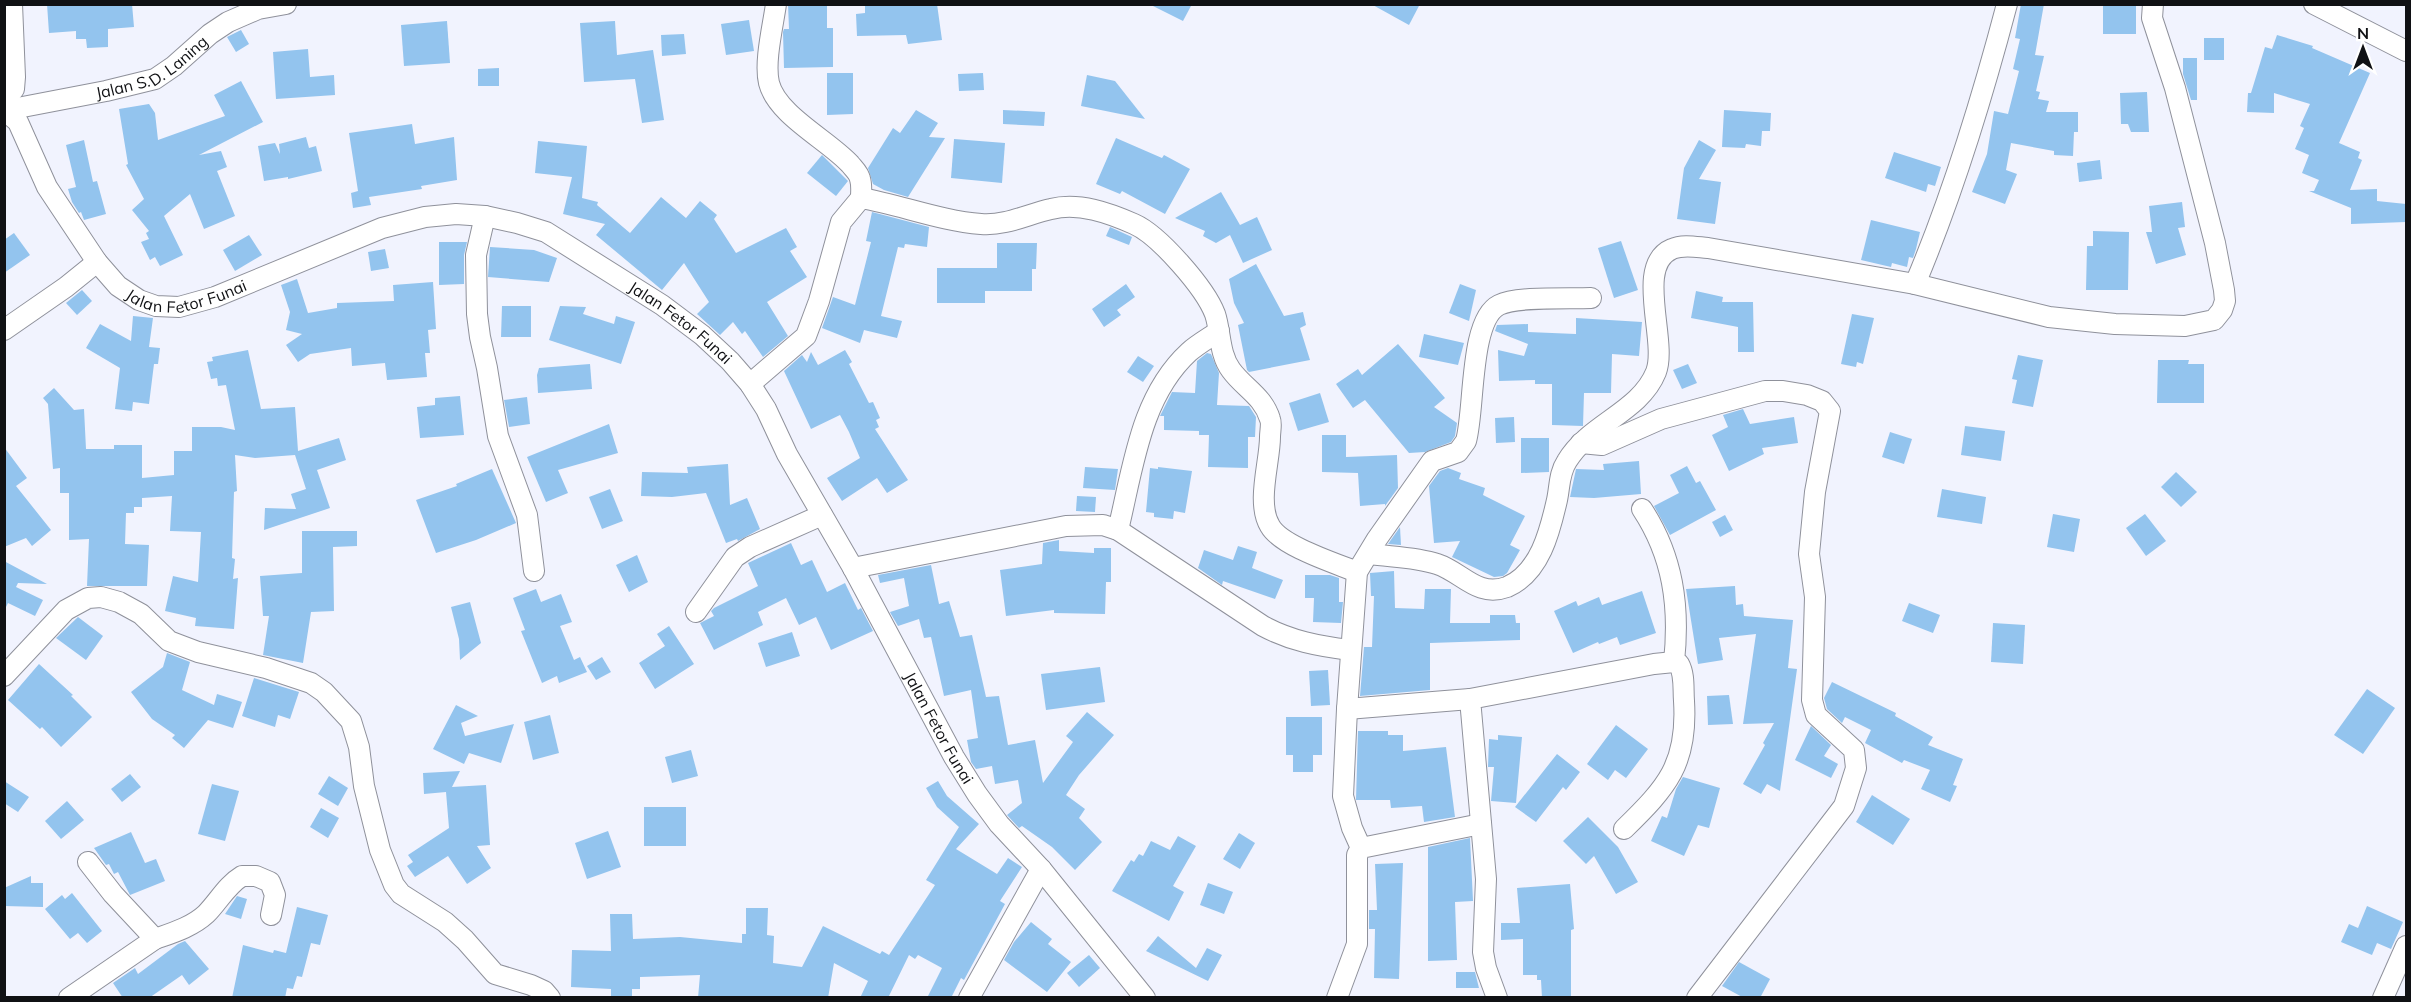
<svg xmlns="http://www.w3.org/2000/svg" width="2411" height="1002" font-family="Mulish,sans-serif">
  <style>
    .building { fill: #93c4ee }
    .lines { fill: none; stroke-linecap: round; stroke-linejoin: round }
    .minor-casing { stroke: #8f919b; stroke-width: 22 }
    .minor { stroke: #fff; stroke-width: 20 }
    .labels { text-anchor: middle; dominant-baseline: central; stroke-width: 4.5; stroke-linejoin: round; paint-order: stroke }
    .street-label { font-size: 16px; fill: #101114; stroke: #fff }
  </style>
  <rect width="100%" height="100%" fill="#f1f3fe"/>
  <!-- building -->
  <g class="building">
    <path d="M47,4H132L134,27L108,29V47L87,48L86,39H76V31L49,33Z"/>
    <path d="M788,4H827V28H833V67L784,68L783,32L784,29H789Z"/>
    <path d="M865,4H937L942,40L908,44L906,35L857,36L856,14L865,13Z"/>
    <path d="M1149,4H1192L1183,21Z"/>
    <path d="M1371,4H1420L1409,25Z"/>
    <path d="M2021,4H2044L2035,55L2044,56L2036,91L2040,92L2038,99L2049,101L2046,112H2078V132H2074L2073,156L2054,155V151L2011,143L2006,170L2017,174L2005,204L1972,192L1987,154L1994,111L2008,114L2019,71L2013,69L2020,39L2015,38Z"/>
    <rect x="2103" y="4" width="33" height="30"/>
    <path d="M749,20L754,51L726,55L721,24Z"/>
    <path d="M447,21L450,63L404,66L401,25Z"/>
    <path d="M615,21L617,55L653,50L664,120L642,123L635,79L584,82L580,23Z"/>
    <path d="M241,30L249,44L236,52L227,37Z"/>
    <path d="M684,34L686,54L662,56L661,35Z"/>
    <path d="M2277,35L2313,46L2312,48L2370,73L2339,143L2360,152L2358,158L2362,160L2350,190L2377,189V201L2406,204V222L2351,224V208L2309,191H2314L2319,180L2302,173L2309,155L2295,149L2304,128L2300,126L2310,104L2274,93V113L2247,112L2248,93H2251L2265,47L2272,49Z"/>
    <rect x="2204" y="38" width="20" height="22"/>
    <path d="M308,49L310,77L334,75L335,95L276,99L273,52Z"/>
    <path d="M2183,58H2197V100H2191L2183,74Z"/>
    <path d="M499,68V86H478V69Z"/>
    <path d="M827,73H853V114L827,115Z"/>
    <path d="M983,73L984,90L959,91L958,74Z"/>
    <path d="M1087,75L1115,81L1145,119L1081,106Z"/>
    <path d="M241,81L263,122L199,155L221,151L227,167L217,171L235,216L204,229L190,194L164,216L183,255L160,266L155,257L150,260L141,242L149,239L146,233L149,231L132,210L144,199L126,165L128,164L119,109L149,104L155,113L158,140L225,116L214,95Z"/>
    <path d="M2147,92L2149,132H2131L2128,124H2121L2120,93Z"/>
    <path d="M916,110L938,123L929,137L945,138L908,197L884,190L873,184L868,168L893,128L900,133Z"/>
    <path d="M1003,110L1045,112L1044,126L1003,124Z"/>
    <path d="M1724,110L1771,113L1770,131H1762L1761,146L1746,144L1745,148L1722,147Z"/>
    <path d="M412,124L415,144L454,137L457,180L421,186L422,189L369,197L371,205L353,208L351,193L358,191L349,133Z"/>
    <path d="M306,137L309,148L316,146L322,171L288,179V177L264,181L258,146L275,143L280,154L279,144Z"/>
    <path d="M1116,138L1162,158L1164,155L1190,169L1165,214L1122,191L1120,194L1096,184Z"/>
    <path d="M954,139L1005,143L1002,183L951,178Z"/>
    <path d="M84,140L93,182L97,181L106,214L84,220L81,212L79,213L72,202L68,189L76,187L66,145Z"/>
    <path d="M1699,140L1716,150L1699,179L1721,182L1715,224L1677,219L1684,168Z"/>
    <path d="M538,141L587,146L582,198L598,202L597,205L630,233L661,197L686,218L700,201L717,215L714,219L736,253L786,228L797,247L790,251L807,277L767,302L788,336L763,357L745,331L742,334L733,322L720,335L697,314L709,302L684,263L662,290L596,235L605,224L563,214L572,177L535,173Z"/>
    <path d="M1894,152L1941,167L1935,186L1928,184L1926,192L1885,178Z"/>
    <path d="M822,155L848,181L836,196L807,173Z"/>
    <path d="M2100,160L2102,179L2079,182L2077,163Z"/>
    <path d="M1221,192L1240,225L1257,217L1272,250L1243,263L1230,235L1216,243L1203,236L1205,231L1175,218Z"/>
    <path d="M2182,202L2185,227L2178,228L2186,255L2156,264L2146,232H2152L2149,206Z"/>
    <path d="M872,212L929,227L927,247L905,244L904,248L898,247L881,316L902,321L897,338L864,330L860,343L822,328L833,297L855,305L871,242L866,241Z"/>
    <path d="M1871,220L1920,232L1916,249L1913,258L1909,257L1907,267L1892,263L1891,267L1861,260Z"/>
    <path d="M1110,227L1132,237L1129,245L1106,236Z"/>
    <path d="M2093,231L2129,232L2128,290H2086L2087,246H2093Z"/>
    <path d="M14,233L30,255L4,273V240Z"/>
    <path d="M249,235L262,255L235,271L223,250Z"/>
    <path d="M1621,241L1638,290L1614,298L1598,248Z"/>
    <path d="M439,242H467L464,255V284L439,285Z"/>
    <path d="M997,243H1037L1036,269H1032V291H985V303H937V268H997Z"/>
    <path d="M490,247L534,250L557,258L549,282L488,277Z"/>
    <path d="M385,249L389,268L371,271L368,252Z"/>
    <path d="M1256,264L1284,316L1303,312L1306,325L1300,328L1310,360L1249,372L1247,370L1238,325L1244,323L1234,303L1229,279Z"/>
    <path d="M297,279L308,313L337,308V303L394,301L393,285L433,282L436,329L428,330L430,353H425L427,377L387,380L385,363L352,366L351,348L310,354L298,362L286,345L302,334L286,330L290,312L281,285Z"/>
    <path d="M1126,284L1135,297L1117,310L1121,315L1104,327L1092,309Z"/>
    <path d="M1460,284L1476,290L1469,321L1449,313Z"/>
    <path d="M82,290L92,301L77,315L66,303Z"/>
    <path d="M1696,291L1723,297L1722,302H1753L1754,352H1738V327L1691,318Z"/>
    <path d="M502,306H531V337H501Z"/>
    <path d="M560,306L586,307L583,314L614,324L616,316L635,322L621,364L549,340Z"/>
    <path d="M1852,314L1874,318L1863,364L1857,362L1856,367L1841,364Z"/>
    <path d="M133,316L153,318L149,347L160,348L158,364H154L149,404L133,402L132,411L115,409L120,368L86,348L100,324L131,341Z"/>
    <path d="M1576,318L1642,322L1639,356L1612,354L1611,393H1584L1583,426L1552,425V384H1535V380L1499,381L1498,350L1524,356L1528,344L1495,331L1497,325L1528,324V332L1576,334Z"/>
    <path d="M1424,334L1464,343L1458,365L1419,357Z"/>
    <path d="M1398,344L1445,398L1434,407L1457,423L1455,436L1451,442L1425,452L1409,453L1365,400L1353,408L1336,384L1358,369L1362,375Z"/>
    <path d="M248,350L261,409L295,407L298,451L339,438L346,460L317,470L330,508L264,530L265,508L296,509L291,494L306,489L295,455L255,458L235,455L237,491L234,492L232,558L235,559L233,579L238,578L234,629L195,626L196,618L165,611L173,576L198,582L201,532L170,531L172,496L142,498V507H134V513H126L125,544L149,545L147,586H87L89,539L69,540V493H60V468L53,469L48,404L43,398L54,388L74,410L84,409L86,449H114V445H142V478L174,475V451H192V427H221L235,430L226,385L218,386L217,378L211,379L207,362L213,361L212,357Z"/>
    <path d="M845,350L852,362L849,364L869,403L873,402L880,418L876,420L879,427L875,429L908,480L887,493L877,478L842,501L827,478L860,458L849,432L840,415L811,429L784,371L802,355L807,362L811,352L818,365Z"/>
    <path d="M1207,353L1211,354L1219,373L1217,405L1249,406L1256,417L1255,437H1248V468L1208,467L1209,435H1199V431L1164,430V416H1160L1172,392L1195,393L1197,361Z"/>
    <path d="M2018,355L2043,360L2033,407L2012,403L2017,380L2012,379Z"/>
    <path d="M1138,356L1154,366L1143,382L1127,372Z"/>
    <path d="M2158,360H2189L2188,364H2204V403H2157Z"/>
    <path d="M590,364L592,389L538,393L537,375L539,368Z"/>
    <path d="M1688,364L1697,383L1682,389L1673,370Z"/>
    <path d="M1320,393L1329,422L1298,431L1289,403Z"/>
    <path d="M460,396L464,435L420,438L417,407L435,405V398Z"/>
    <path d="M527,397L530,424L509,427L504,400Z"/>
    <path d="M1743,409L1750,424L1794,417L1798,443L1762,448L1764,454L1729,471L1712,435L1728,427L1723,415Z"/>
    <path d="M1514,417L1515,442L1496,443L1495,418Z"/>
    <path d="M609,424L618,453L558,470L568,493L546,502L527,457Z"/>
    <path d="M1965,426L2005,431L2001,461L1961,455Z"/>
    <path d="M1890,432L1912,439L1904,464L1882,457Z"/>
    <path d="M1322,435H1346V457L1397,455L1398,488L1385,506V504L1360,506L1358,473L1322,472Z"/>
    <path d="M1521,438H1549V472L1521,473Z"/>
    <path d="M4,447L27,478L16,486L51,530L32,546L26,538L4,547Z"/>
    <path d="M1639,461L1641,494L1594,498L1570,497L1576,469L1604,470L1603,464Z"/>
    <path d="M728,464L730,505L747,498L760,529L738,541L737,539L726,543L706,493L672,497L641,496L642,472L688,473L687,467Z"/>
    <path d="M1687,466L1696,483L1700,481L1716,510L1670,535L1654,506L1679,493L1670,475Z"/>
    <path d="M1085,467L1118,469L1115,490L1083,488Z"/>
    <path d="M1158,467L1192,471L1185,513L1174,511L1173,519L1154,517V513L1146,512L1150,468L1158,469Z"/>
    <path d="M1448,468L1461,473L1459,479L1485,488L1483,495L1525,516L1510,545L1520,550L1507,573L1503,576L1494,577L1452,557L1460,541L1434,543L1429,486L1440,471Z"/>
    <path d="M492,469L516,523L476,540L436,553L416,500L457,486L456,484Z"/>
    <path d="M2176,472L2197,492L2181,507L2161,487Z"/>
    <path d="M610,489L623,521L602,529L589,497Z"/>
    <path d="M1942,489L1986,497L1982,524L1937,517Z"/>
    <path d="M1077,496L1096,497L1095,512L1076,511Z"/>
    <path d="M2053,514L2080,519L2074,552L2047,547Z"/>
    <path d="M2145,514L2166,541L2146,556L2126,528Z"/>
    <path d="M1725,515L1733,530L1720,537L1712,522Z"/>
    <path d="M1400,527L1401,545L1388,544Z"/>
    <path d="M302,531H357V546L333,547L334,611L311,612L303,663L263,655L269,616H263L260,576L302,573Z"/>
    <path d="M1059,540V551L1094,553V548H1111V582H1106L1105,614L1054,613V610L1006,616L1000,570L1042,564L1043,543Z"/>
    <path d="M791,543L801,565L812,560L827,592L845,583L858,610L861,608L873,631L831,650L816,617L799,625L786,598L758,612L763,625L714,650L700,623L714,616L711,611L714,608L758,586L748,563Z"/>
    <path d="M1238,546L1257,552L1252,568L1283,580L1275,599L1223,581L1222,585L1198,568L1204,550L1233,560Z"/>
    <path d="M637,555L648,582L629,592L616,565Z"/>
    <path d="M4,561L47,584L18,583L16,587L43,600L35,616L8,603L4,611Z"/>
    <path d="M931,565L939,604L949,601L960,637L972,635L986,697L999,696L1008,745L1035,740L1043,783L1073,742L1066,736L1087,712L1114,735L1079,775L1066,795L1085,809L1079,818L1102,842L1075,870L1052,847L1022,826L1019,828L1007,815L1022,803L1018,780L995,784L992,766L976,769L971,762L967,740L978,738L971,690L944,696L931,637L924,638L919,619L898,626L891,614L890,612L909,606L904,578L880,583L878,575Z"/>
    <path d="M1394,571L1395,608L1424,609L1425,589H1451L1450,623H1490V615H1515L1516,623H1520V640L1430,643V690L1360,696L1364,647H1372L1374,596H1371L1370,573Z"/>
    <path d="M1305,575H1330L1339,578V602H1343L1341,623L1313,622L1314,598H1305Z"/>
    <path d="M1735,586L1736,605L1743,604L1744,616L1793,620L1788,668L1797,669L1780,791L1767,784L1761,794L1743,784L1765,745L1763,743L1774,723L1743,724L1756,634L1719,638L1723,660L1698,664L1686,589Z"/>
    <path d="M536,589L541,602L561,594L572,622L560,626L574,660L580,657L587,672L559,683L557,676L542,683L521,631L525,630L513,598Z"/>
    <path d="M1642,591L1656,633L1620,645L1617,637L1599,644L1598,642L1573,653L1554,611L1576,601L1578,606L1599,597L1602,605Z"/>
    <path d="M470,602L481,643L460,660L459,639L451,607Z"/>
    <path d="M1909,603L1940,615L1933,633L1902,621Z"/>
    <path d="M78,617L103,636L86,660L56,638Z"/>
    <path d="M1993,623L2025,625L2023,664L1991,662Z"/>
    <path d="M669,626L694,664L655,689L639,663L665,646L657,634Z"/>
    <path d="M792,632L800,656L766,667L758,643Z"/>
    <path d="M167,653L190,662L182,690L214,705L217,694L242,702L233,728L208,720L184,748L172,738L175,735L152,719L131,692L163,667Z"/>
    <path d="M602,657L611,672L596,680L587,666Z"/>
    <path d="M39,664L73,695L71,696L92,717L61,747L42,727L40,729L8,700Z"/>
    <path d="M1100,667L1105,702L1046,710L1041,674Z"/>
    <path d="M1328,670L1330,705L1311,706L1309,671Z"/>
    <path d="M254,678L299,692L290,719L278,715L275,727L242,716Z"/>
    <path d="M1832,682L1896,713L1895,716L1933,737L1928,745L1963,759L1953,785L1957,786L1950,802L1921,789L1930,770L1904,760L1902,763L1865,743L1871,730L1845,717L1842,723L1827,709L1824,698Z"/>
    <path d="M2367,689L2395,708L2363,754L2334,735Z"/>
    <path d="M1729,695L1733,724L1708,725L1707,696Z"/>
    <path d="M456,705L478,716L461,723L465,736L514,724L501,763L469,753L464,764L433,749Z"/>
    <path d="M550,715L559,753L533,760L524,722Z"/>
    <path d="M1286,717H1322V755H1313V772H1293V755H1286Z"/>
    <path d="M1616,725L1648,749L1626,778L1615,770L1608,780L1587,764Z"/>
    <path d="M1811,726L1831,745L1824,756L1838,764L1831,778L1795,760Z"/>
    <path d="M1358,731H1388V735H1403V751L1446,747L1455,817L1424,822L1422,806L1391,808L1390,800H1356Z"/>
    <path d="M1498,735L1522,737L1516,803L1491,801L1494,767H1488L1489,739L1498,740Z"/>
    <path d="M691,750L698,776L672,783L665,757Z"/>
    <path d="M1557,754L1580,772L1566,790L1563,787L1536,822L1515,807Z"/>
    <path d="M460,771L452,787L486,785L490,845L477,846L491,868L467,884L448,856L415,877L407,866L413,862L408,855L449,828L446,792L424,794L423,773Z"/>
    <path d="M130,774L141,787L122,802L111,789Z"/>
    <path d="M329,776L348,788L338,806L318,794Z"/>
    <path d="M1683,777L1720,788L1709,828L1698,825L1684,856L1651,841L1662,816L1667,818L1676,789Z"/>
    <path d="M4,781L29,797L18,812L4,803Z"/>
    <path d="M938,781L947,796L979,824L956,849L997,874L1008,858L1022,867L1000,901L1005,904L964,980L961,978L951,998H927L942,968L918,955L915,959L909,955L888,998H860L868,981L834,963L828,998H698L700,975L640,977V989H632V998H611V989L571,987L572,950L611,951L610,914H632L633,939L680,937L742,943V934H746V908H768L767,935L774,936L773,963L802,967L823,926L880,954L882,951L889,955L935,885L926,880L959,827L937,807L926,788Z"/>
    <path d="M212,784L239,791L225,841L198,834Z"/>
    <path d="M1872,795L1910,819L1893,845L1856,822Z"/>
    <path d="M67,801L84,820L61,839L45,821Z"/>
    <rect x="644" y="807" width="42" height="39"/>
    <path d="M321,808L339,818L328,838L310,827Z"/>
    <path d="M1588,817L1618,847L1638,882L1616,894L1594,856L1586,864L1563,841Z"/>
    <path d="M608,831L621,867L587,879L575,843Z"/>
    <path d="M131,832L145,863L156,859L165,881L130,895L118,872L114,874L109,864L106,865L94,848Z"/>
    <path d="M1239,833L1255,843L1240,869L1223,859Z"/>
    <path d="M1178,836L1196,846L1173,886L1184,892L1169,921L1112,891L1131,860L1134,862L1139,854L1143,856L1151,841L1170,850Z"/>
    <path d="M1470,838L1473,901L1455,902L1457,960L1428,961V847Z"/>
    <path d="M1403,863L1399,979L1374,978L1375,929H1369V910H1377L1375,864Z"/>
    <path d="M31,876V883H43V907L4,906V888Z"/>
    <path d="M1208,883L1233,892L1224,914L1200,905Z"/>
    <path d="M1570,884L1574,929L1571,930V998H1542L1541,980H1537V975H1523V939L1501,940V923H1520L1517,888Z"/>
    <path d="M72,893L102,931L87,943L78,933L70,939L45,909L62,895L65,899Z"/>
    <path d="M237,896L247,899L241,919L225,914Z"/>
    <path d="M2367,906L2403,922L2391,949L2377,943L2372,955L2341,942L2349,924L2358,928Z"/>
    <path d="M297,907L328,915L320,945L311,943L302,977L297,976L293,989L287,988L285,998H232L243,945L273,953L274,950L286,953Z"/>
    <path d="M1031,922L1052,939L1048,944L1071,962L1047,992L1004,960L1014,942Z"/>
    <path d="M1158,936L1196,968L1207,948L1222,955L1208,981L1146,951Z"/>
    <path d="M185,941L209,969L189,985L182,975L149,998H123L113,983L135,968L138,974L178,944Z"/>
    <path d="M1089,955L1100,968L1079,987L1067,973Z"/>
    <path d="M1739,962L1770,979L1760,998H1744L1722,986Z"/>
    <path d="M1456,972H1475L1479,988H1456Z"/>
  </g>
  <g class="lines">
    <defs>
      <g id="minor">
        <path d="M776,4C773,26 764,62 769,83C777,115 828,140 850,164C854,169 859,173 860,179C862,185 861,192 861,198"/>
        <path d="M2314,4L2406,51"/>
        <path d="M4,101L14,89L15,77L12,4"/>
        <path id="s1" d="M4,110L18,122L47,187L97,262L118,286L139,300L156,306L179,307L215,297L382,228L425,217L456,214L485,216L517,223L546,232L662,305L702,335L730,361L750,384L766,409L787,454L853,568L954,757L977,794L999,824L1041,869L1145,998"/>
        <path id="s2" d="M7,110L106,91L155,79L174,66L210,34L228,22L258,9L286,4"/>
        <path d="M485,216L476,255L477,314L480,337L487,368L498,436L527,515L534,571"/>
        <path d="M1915,284C1953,194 1982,99 2007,4"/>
        <path d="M4,330L66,287L97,262"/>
        <path d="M750,384L806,336L819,301L841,222L861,198C901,205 941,221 981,224C1006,226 1028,214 1051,209C1079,202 1109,213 1134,224C1159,235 1205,288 1215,314C1221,332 1219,354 1231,370C1244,388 1263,396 1270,419C1272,424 1270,431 1270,437C1270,462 1256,503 1270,526C1281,546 1335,563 1357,572"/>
        <path d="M1581,443L1602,445L1661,419L1765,391H1783L1807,395L1822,401L1830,411L1815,492L1809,554L1815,597L1812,700L1816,715L1854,750L1856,768L1844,806L1697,998"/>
        <path d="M1642,509C1673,556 1680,606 1674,662"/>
        <path d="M1118,530C1133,469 1140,397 1189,352C1198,344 1209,338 1219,331"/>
        <path d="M1370,554C1392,557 1416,557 1437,564C1462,572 1477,598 1507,587C1540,573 1550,531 1557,500C1560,486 1559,473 1567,461C1589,424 1640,412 1656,372C1668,341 1634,265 1672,249C1683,244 1696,247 1708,248L1915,284L2049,317L2115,324L2185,326L2214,320L2222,310L2225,301L2224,290L2215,243L2175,88L2152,18L2153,4"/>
        <path d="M853,568L1066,526L1103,525L1118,530L1263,626C1291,641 1318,646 1350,650"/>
        <path d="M696,612L735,557L750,547L822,515"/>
        <path d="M4,676L66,610L88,598L101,597L119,602L141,614L169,641L198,652L266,668L311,683L324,692L351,721L359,747L364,786L380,850L394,885L401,894L445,922L465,940L495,974L531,985L544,991L550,998"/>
        <path d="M1470,699L1347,709L1357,572L1377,539L1432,461L1458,452L1466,441C1475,410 1469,320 1499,305C1517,296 1569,299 1591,298"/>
        <path d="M1347,709L1343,796L1352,828L1361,848"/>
        <path d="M155,939C172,933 192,927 206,914C218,902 227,885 242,876H256L270,882L275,895L271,915"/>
        <path d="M69,998L155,939L113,894L88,862"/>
        <path d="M969,998L1041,869"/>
        <path d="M1337,998L1357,944V855L1361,848L1481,824"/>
        <path d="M1497,998L1486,968L1483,952L1486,879L1470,699L1654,664L1674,662L1679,664C1685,675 1683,689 1684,701C1688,764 1667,787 1624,829"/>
        <path d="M2383,998L2406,946"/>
      </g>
    </defs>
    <!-- minor casing -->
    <use href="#minor" class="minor-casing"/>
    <!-- minor -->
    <use href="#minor" class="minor"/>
  </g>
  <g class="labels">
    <!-- street labels -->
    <g class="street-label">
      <text stroke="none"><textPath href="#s2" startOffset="153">Jalan S.D. Laning</textPath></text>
      <text stroke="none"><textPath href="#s1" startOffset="286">Jalan Fetor Funai</textPath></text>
      <text stroke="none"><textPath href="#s1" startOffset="826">Jalan Fetor Funai</textPath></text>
      <text stroke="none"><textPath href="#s1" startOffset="1312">Jalan Fetor Funai</textPath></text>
    </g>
  </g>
  <!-- border -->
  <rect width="2411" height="1002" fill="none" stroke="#101114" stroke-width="12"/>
  <!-- north arrow -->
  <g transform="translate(2363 48)" stroke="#ffffff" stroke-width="4.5" paint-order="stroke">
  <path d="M0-4.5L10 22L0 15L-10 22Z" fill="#101114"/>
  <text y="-9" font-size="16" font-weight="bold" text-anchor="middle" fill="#101114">N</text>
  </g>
</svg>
